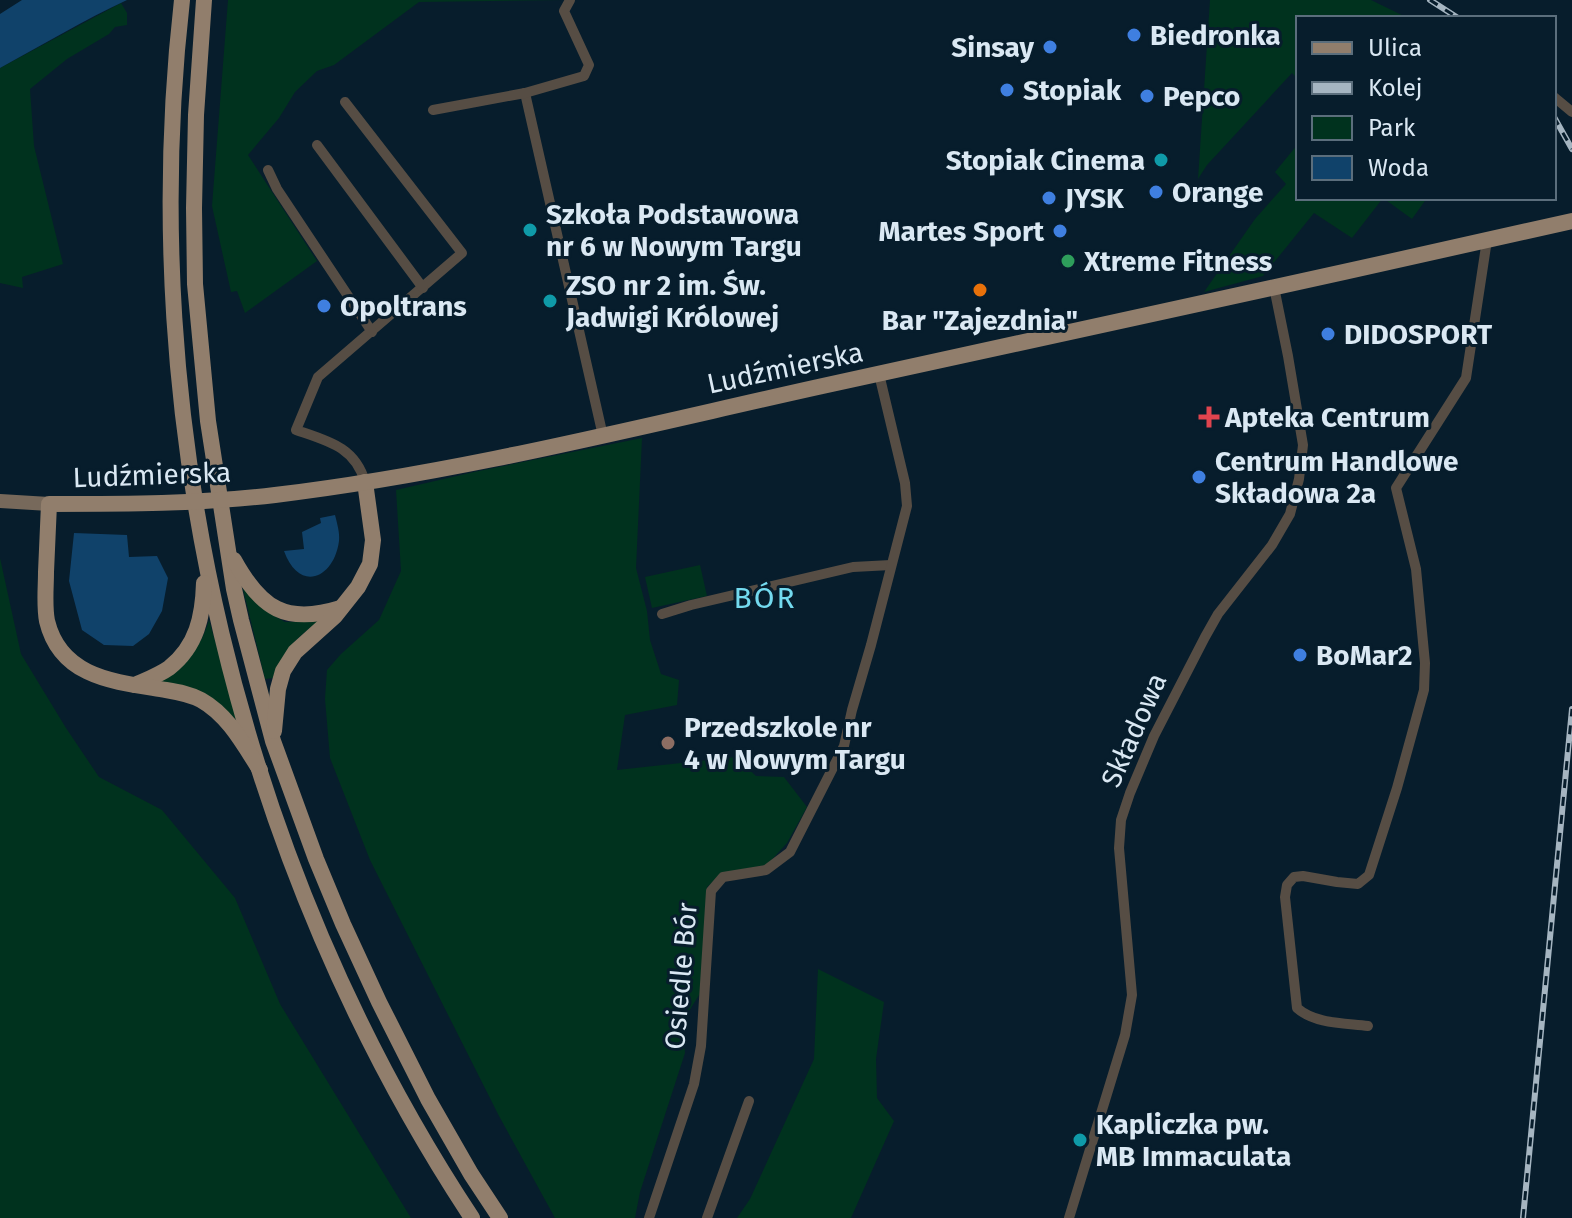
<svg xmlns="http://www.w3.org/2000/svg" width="1572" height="1218" font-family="'Fira Sans',sans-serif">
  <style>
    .green { fill: #00321e }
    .water { fill: #10426a }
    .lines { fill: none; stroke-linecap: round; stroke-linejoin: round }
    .minor { stroke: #564d44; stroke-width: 10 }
    .secondary { stroke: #77695b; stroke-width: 14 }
    .primary { stroke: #917e6c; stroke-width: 16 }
    .rail-casing { stroke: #a5b5c1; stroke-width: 6 }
    .rail { stroke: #071d2c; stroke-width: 3; stroke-dasharray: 9; stroke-linecap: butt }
    .shop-dot { fill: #3f7fe0; stroke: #071d2c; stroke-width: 3 }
    .culture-dot { fill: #0f9aa8; stroke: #071d2c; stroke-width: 3 }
    .leisure-dot { fill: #2e9e5b; stroke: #071d2c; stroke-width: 3 }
    .food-dot { fill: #e8710a; stroke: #071d2c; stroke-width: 3 }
    .health-dot { fill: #e0444e; stroke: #071d2c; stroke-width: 3 }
    .education-dot { fill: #8d6e63; stroke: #071d2c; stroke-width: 3 }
    .labels { text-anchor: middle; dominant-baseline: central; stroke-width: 6; stroke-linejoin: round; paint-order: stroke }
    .poi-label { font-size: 28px; font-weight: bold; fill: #dae8f3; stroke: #071d2c; text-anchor: start }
    .street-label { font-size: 28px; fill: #dae8f3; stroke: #071d2c }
    .neighbourhood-label { font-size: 30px; letter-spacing: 2px; fill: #73daef; stroke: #071d2c }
  </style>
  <rect width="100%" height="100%" fill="#071d2c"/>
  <!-- green -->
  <g class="green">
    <path d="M228,0H563L419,2L334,65L317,71L295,92L279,118L248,155L317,261L245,313L237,291L231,292L212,206Z"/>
    <path d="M1210,0H1371L1408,18H1298V79L1292,73L1207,165L1198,179Z"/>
    <path d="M121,3L127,13V25L115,27L109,34L67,59L30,89L34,146L63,264L22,277L23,288L0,283V68Z"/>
    <path d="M1298,144V198H1427L1412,219L1383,198L1352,238L1314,213L1263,276L1204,292L1255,219L1286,184L1275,172Z"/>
    <path d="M642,438L636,568L647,611L650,640L661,674L679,680L677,705L625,715L617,770L736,757L756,776L784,777L807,807L787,843L767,865L722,873L707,887L701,992L682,1022L685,1053L640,1192L635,1218H555L499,1116L370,860L330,758L325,699L327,670L341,654L379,620L401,571L396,490L474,472Z"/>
    <path d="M0,558L21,654L66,728L99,777L162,810L235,898L280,1004L411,1218H0Z"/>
    <path d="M700,565L707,596L652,608L645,577Z"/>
    <path d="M241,581L273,615L285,622L319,621C295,639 283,651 273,678L265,679Z"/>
    <path d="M209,620L239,723L226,710L158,682C184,661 199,653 209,620Z"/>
    <path d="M818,969L884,1002L876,1059L877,1098L894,1121L851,1218H737L750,1199L814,1059Z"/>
  </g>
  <!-- water -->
  <g class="water">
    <path d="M22,0H127C84,20 42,45 0,68V14Z"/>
    <path d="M335,515C337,523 340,533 339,541C334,579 299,593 284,551L304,549L302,532L321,523L320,518Z"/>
    <path d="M74,533L127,535L129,557L157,556L168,578L162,611L149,634L133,646L104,645L82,630L69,581Z"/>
  </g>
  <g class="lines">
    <!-- minor -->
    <g class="minor">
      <path d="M525,93L603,436"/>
      <path d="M1554,97L1572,112"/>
      <path d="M345,102L462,253L318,377L296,430C328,441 355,447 365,482"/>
      <path d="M433,110L525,93L584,76L589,65L564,11L570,0"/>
      <path d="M317,145L423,288"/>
      <path d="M268,170L277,189L372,332"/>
      <path d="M662,614L691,605L853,567L891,565"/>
      <path d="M1368,1026C1344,1023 1315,1024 1297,1008L1285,897L1287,885L1294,877L1303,876L1337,882L1358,884L1369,875L1397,788L1424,690L1425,663L1416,569L1396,488L1466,378L1487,240"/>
      <path d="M649,1218L694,1084L701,1046L711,891L723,877L766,870L790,852L844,746L852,710L871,645L907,506L905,483L879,374"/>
      <path d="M707,1218L749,1101"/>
      <path d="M1069,1218L1125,1035L1132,995L1119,848L1121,820L1130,793L1154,736L1205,637L1218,614L1272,545L1290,514L1299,479L1303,445L1288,356L1274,287"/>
    </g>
    <!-- secondary -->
    <path class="secondary" d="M0,501L49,504"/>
    <!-- primary -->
    <g class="primary">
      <path d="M182,0C134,420 239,865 472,1218"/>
      <path d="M204,0L196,115L194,208L195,284L208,421L234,589L241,620L273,741L316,859L343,924L379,1002L428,1099L471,1174L500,1218"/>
      <path d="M234,560C261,609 286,625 341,608"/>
      <path d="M135,685C146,680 159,675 169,668C197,646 203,616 204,583"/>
      <path d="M274,731L278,689L283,671L295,652L335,616L358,587L370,564L373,540L365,482"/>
      <path d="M260,770C244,745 228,715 201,700C190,694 178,692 166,690C117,682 61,679 47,621C44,605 46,588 46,572C47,549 48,527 49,504C124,504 200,504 275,495C458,473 638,427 818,387C1069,332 1321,278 1572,221"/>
    </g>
    <defs>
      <g id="rail">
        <path d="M1430,0L1458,18"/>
        <path d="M1554,117L1572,149"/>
        <path d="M1523,1218L1572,709"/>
      </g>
    </defs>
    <!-- rail casing -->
    <use href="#rail" class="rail-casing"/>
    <!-- rail -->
    <use href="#rail" class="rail"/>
  </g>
  <!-- markers -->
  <g class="shop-dot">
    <circle cx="1134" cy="35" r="8"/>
    <circle cx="1050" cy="47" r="8"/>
    <circle cx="1007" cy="90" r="8"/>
    <circle cx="1147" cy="96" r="8"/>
    <circle cx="1156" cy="192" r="8"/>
    <circle cx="1049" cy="198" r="8"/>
    <circle cx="1060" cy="231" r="8"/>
    <circle cx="324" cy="306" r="8"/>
    <circle cx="1328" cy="334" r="8"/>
    <circle cx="1199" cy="477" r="8"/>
    <circle cx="1300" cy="655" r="8"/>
  </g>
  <g class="culture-dot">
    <circle cx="1161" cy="160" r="8"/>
    <circle cx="530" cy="230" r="8"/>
    <circle cx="550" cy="301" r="8"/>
    <circle cx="1080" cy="1140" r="8"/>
  </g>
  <circle class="leisure-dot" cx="1068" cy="261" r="8"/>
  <circle class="food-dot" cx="980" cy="290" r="8"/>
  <path class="health-dot" d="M1205 405h8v8h8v8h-8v8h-8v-8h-8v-8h8z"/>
  <circle class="education-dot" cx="668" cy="743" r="8"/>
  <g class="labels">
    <!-- poi labels -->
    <g class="poi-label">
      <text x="1150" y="35">Biedronka</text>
      <text x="1034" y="47" text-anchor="end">Sinsay</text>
      <text x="1023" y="90">Stopiak</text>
      <text x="1163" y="96">Pepco</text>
      <text x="1145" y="160" text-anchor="end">Stopiak Cinema</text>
      <text x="1172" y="192">Orange</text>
      <text x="1065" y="198">JYSK</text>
      <text x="546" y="214">Szkoła Podstawowa<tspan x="546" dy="32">nr 6 w Nowym Targu</tspan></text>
      <text x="1044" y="231" text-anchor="end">Martes Sport</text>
      <text x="1084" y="261">Xtreme Fitness</text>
      <text x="566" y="285">ZSO nr 2 im. Św.<tspan x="566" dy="32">Jadwigi Królowej</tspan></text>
      <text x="340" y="306">Opoltrans</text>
      <text x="980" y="320" text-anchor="middle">Bar "Zajezdnia"</text>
      <text x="1344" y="334">DIDOSPORT</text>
      <text x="1225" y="417">Apteka Centrum</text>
      <text x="1215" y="461">Centrum Handlowe<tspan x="1215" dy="32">Składowa 2a</tspan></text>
      <text x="1316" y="655">BoMar2</text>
      <text x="684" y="727">Przedszkole nr<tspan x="684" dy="32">4 w Nowym Targu</tspan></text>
      <text x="1096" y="1124">Kapliczka pw.<tspan x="1096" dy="32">MB Immaculata</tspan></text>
    </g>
    <!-- street labels -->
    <g class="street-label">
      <text transform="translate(785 368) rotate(-12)">Ludźmierska</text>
      <text transform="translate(152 475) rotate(-2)">Ludźmierska</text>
      <text transform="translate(1134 730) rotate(-66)">Składowa</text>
      <text transform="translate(681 976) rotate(-85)">Osiedle Bór</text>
    </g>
    <!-- neighbourhood labels -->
    <g class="neighbourhood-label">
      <text x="765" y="598">BÓR</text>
    </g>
  </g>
  <!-- legend -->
  <rect x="1296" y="16" width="260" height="184" fill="#071d2c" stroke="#5b6e7c" stroke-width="2"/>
  <rect x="1312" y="42" width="40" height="12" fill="#917e6c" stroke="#5b6e7c" stroke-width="2"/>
  <text x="1368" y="56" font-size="24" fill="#dae8f3">Ulica</text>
  <rect x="1312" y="82" width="40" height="12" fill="#a5b5c1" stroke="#5b6e7c" stroke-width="2"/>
  <text x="1368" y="96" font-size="24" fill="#dae8f3">Kolej</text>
  <rect x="1312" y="116" width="40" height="24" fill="#00321e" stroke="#5b6e7c" stroke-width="2"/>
  <text x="1368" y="136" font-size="24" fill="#dae8f3">Park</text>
  <rect x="1312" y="156" width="40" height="24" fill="#10426a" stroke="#5b6e7c" stroke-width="2"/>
  <text x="1368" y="176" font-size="24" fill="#dae8f3">Woda</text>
</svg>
